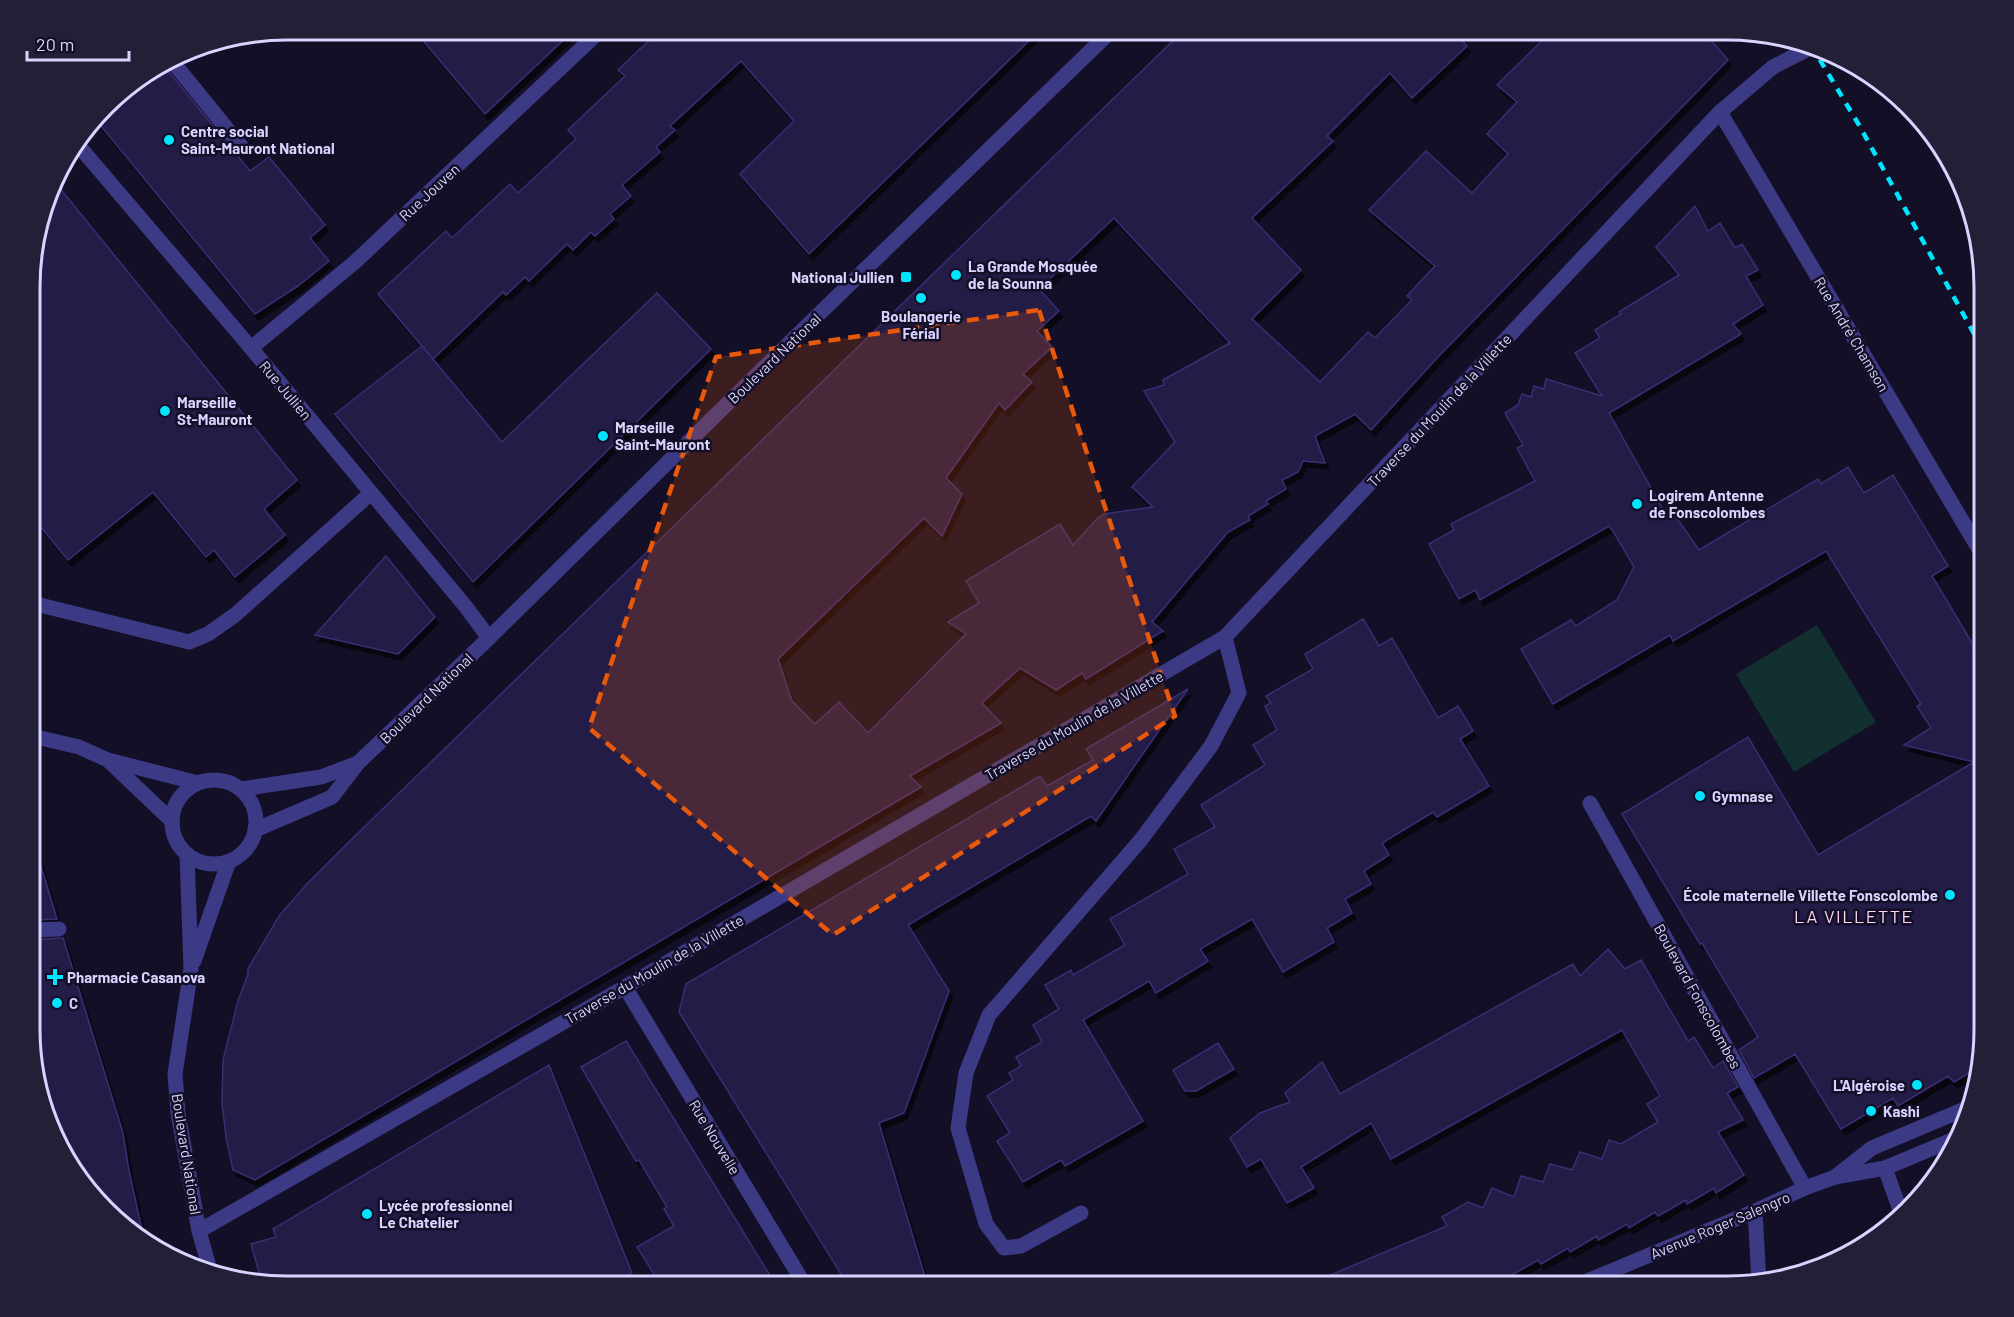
<svg xmlns="http://www.w3.org/2000/svg" width="2014" height="1317" font-family="Barlow,sans-serif">
  <style>
    .green { fill: #12302f }
    .building { fill: #241b47; stroke: #3b2d73; stroke-width: 1.5; fill-rule: evenodd; filter: url(#shadow) }
    .lines { fill: none; stroke-linecap: round; stroke-linejoin: round }
    .lane { stroke: #3d3a85; stroke-width: 15 }
    .street { stroke: #3d3a85; stroke-width: 15 }
    .rail { stroke: #00e5ff; stroke-width: 4.5; stroke-dasharray: 9 8; stroke-linecap: butt }
    .street-bridge { stroke: #3d3a85; stroke-width: 15 }
    .marked { fill: #e8590c; fill-opacity: 0.2; stroke: #e8590c; stroke-width: 4.5; stroke-dasharray: 12 8; stroke-linejoin: round }
    .poi-dot { fill: #00e5ff; stroke: #130f26; stroke-width: 2 }
    .labels { text-anchor: middle; dominant-baseline: central; stroke-width: 5; stroke-linejoin: round; paint-order: stroke }
    .poi-label { font-size: 15px; font-weight: bold; fill: #d9d4ff; stroke: #130f26; text-anchor: start }
    .street-label { font-size: 15px; fill: #d9d4ff; stroke: #130f26 }
    .quarter-label { font-size: 18px; letter-spacing: 1.5px; fill: #ffd6f0; stroke: #130f26 }
    .rim { fill: none; stroke: #d9d4ff; stroke-width: 3 }
  </style>
  <defs>
    <filter id="shadow"><feDropShadow dx="3.5" dy="6" stdDeviation="0" flood-color="#0009"/></filter>
  </defs>
  <rect width="100%" height="100%" fill="#130f26"/>
  <!-- green -->
  <path class="green" d="M1817,625L1876,722L1794,772L1736,674Z"/>
  <!-- building -->
  <g class="building">
    <path d="M414,30H574L485,114Z"/>
    <path d="M660,30H1040L809,254L740,174L794,121L741,61L670,126L675,130L656,147L660,152L622,185L631,196L610,214L614,219L595,236L591,232L573,250L567,244L529,281L525,277L506,295L503,292L433,359L378,294L446,231L452,238L510,184L518,193L576,139L568,130L625,76L618,70Z"/>
    <path d="M1184,30H1452L1467,46L1412,98L1390,73L1327,136L1333,141L1252,218L1301,270L1252,319L1320,382L1368,332L1375,338L1412,300L1407,296L1435,266L1369,210L1426,151L1472,193L1508,154L1487,134L1517,102L1497,85L1553,30H1702L1728,60L1437,358L1371,430L1355,414L1315,436L1325,463L1303,461L1298,472L1282,480L1286,489L1266,501L1268,504L1248,516L1250,520L1228,532L1152,622L1163,631L1086,679L1082,673L1056,690L1020,668L982,703L1001,723L910,776L921,787L255,1180L233,1170L226,1137L222,1103L223,1060L238,1001L248,974V969L279,916L306,885L355,836ZM1114,218L1230,343L1163,380L1164,385L1144,391L1175,442L1132,487L1153,507L1104,514L1097,519L1073,545L1060,524L966,581L979,603L948,622L966,634L868,733L839,702L815,724L792,701L778,659L924,518L942,536L962,494L946,478L999,403L1005,410L1032,382L1023,374L1052,347L1037,331L1059,311L1039,289Z"/>
    <path d="M164,66L250,171L269,157L325,225L310,238L329,261L298,286L255,314L97,121L118,94Z"/>
    <path d="M54,181L297,480L264,509L285,535L235,577L214,550L206,557L153,492L68,560L32,516V254Z"/>
    <path d="M1695,206L1708,231L1720,223L1735,248L1742,244L1758,270L1746,276L1763,305L1733,324L1741,334L1609,413L1668,518L1674,514L1699,550L1818,479L1821,484L1848,467L1864,493L1893,475L1948,566L1932,576L1978,653L1973,655L1983,671V1046L1979,1067L1954,1082L1948,1076L1898,1106L1893,1098L1841,1129L1795,1054L1754,1078L1739,1050L1758,1037L1702,943L1700,944L1622,814L1748,737L1818,855L1974,762L1904,745L1931,728L1917,706L1921,704L1826,551L1673,641L1670,635L1553,704L1521,649L1571,620L1576,626L1617,600L1634,567L1613,531L1609,526L1480,600L1475,590L1459,599L1429,544L1454,530L1451,524L1535,481L1517,448L1523,445L1505,413L1518,405L1522,394L1531,397L1534,386L1544,389L1546,379L1602,396L1575,353L1600,338L1595,330L1621,314L1619,312L1679,275L1656,247Z"/>
    <path d="M657,293L711,349L473,582L335,414L422,346L502,442Z"/>
    <path d="M386,556L435,617L398,654L315,635Z"/>
    <path d="M1363,619L1379,646L1392,638L1438,718L1458,706L1473,731L1460,739L1489,786L1437,817L1433,812L1382,843L1389,855L1364,871L1371,884L1345,899L1352,913L1327,928L1334,942L1283,972L1252,919L1200,949L1208,961L1156,993L1149,981L1083,1020L1143,1121L1065,1166L1061,1160L1023,1182L997,1141L1010,1133L987,1096L1013,1080L1009,1073L1021,1066L1016,1057L1042,1042L1033,1025L1059,1009L1045,985L1071,970L1073,975L1125,945L1110,919L1188,874L1174,849L1215,827L1201,805L1265,765L1253,745L1277,730L1265,706L1271,703L1266,696L1313,669L1305,654Z"/>
    <path d="M1188,689L1096,821L1091,816L908,925L949,991L904,1113L879,1123L928,1287H849L679,1012L686,984L1040,776L1047,786L1093,760L1086,749Z"/>
    <path d="M39,860L57,919L32,920V861Z"/>
    <path d="M63,938L123,1133L129,1171L145,1244L65,1158L32,1063V940Z"/>
    <path d="M1608,949L1625,969L1641,960L1688,1041L1694,1037L1713,1068L1723,1061L1738,1087L1727,1093L1743,1120L1718,1132L1744,1175L1716,1193L1714,1188L1687,1204L1686,1200L1658,1216L1655,1212L1629,1228L1627,1224L1598,1240L1597,1236L1570,1252L1568,1248L1541,1264L1538,1260L1491,1287H1302L1447,1226L1442,1217L1468,1202L1483,1208L1492,1188L1514,1197L1521,1176L1543,1182L1550,1164L1572,1170L1580,1152L1602,1159L1609,1140L1621,1144L1658,1122L1647,1104L1660,1096L1622,1030L1391,1159L1371,1123L1301,1167L1314,1188L1287,1203L1261,1159L1247,1167L1230,1138L1260,1113L1290,1102L1285,1093L1322,1062L1340,1094L1573,964L1580,976Z"/>
    <path d="M626,1041L723,1199L777,1287H662L637,1247L674,1226L664,1209L667,1207L639,1160L636,1161L581,1067Z"/>
    <path d="M1218,1043L1234,1069L1196,1091H1185L1173,1070Z"/>
    <path d="M549,1065L632,1273L606,1287H287L262,1283L251,1244L276,1237L273,1229Z"/>
  </g>
  <g class="lines">
    <!-- lane -->
    <g class="lane">
      <path d="M172,61L241,146"/>
      <path d="M32,603L189,642L208,634L235,615L371,493"/>
      <path d="M1590,803L1805,1188"/>
      <path d="M1835,1177L1872,1148L1972,1106"/>
      <path d="M1755,1211L1759,1282"/>
      <path d="M1081,1213L1021,1246L1004,1248L986,1224L958,1128L966,1073L989,1015L1140,841L1211,746L1239,693L1225,637"/>
    </g>
    <!-- street -->
    <g class="street">
      <path d="M1720,112L1983,556"/>
      <path d="M78,145L251,348L466,607L489,638"/>
      <path d="M251,348L355,262L601,30"/>
      <path d="M32,736L79,747L108,760L198,783"/>
      <path d="M109,761L172,821"/>
      <circle cx="214" cy="822" r="42"/>
      <path d="M242,789L321,777L358,763"/>
      <path d="M255,830L332,797L358,763L489,638L786,346L1112,30"/>
      <path d="M187,854L191,969L175,1074L178,1113L199,1231L211,1274"/>
      <path d="M32,930L59,929"/>
      <path d="M194,961L229,861"/>
      <path d="M625,987L806,1287"/>
      <path d="M1885,1168L1900,1210"/>
      <path d="M199,1231L625,987L1225,637L1720,112L1773,67"/>
      <path d="M1573,1287L1755,1211L1805,1188L1835,1177L1885,1168L1957,1138"/>
    </g>
    <!-- rail -->
    <path class="rail" d="M1811,45L1859,125L1983,350"/>
    <!-- street-bridge -->
    <path class="street-bridge" d="M1773,67L1814,46"/>
  </g>
  <!-- marked area -->
  <path class="marked" d="M1039,310L1175,716L833,935L589,728L716,357Z"/>
  <!-- markers -->
  <g class="poi-dot">
    <circle cx="169" cy="140" r="6"/>
    <circle cx="956" cy="275" r="6"/>
    <rect x="900" y="271" width="12" height="12" rx="3"/>
    <circle cx="921" cy="298" r="6"/>
    <circle cx="165" cy="411" r="6"/>
    <circle cx="603" cy="436" r="6"/>
    <circle cx="1637" cy="504" r="6"/>
    <circle cx="1700" cy="796" r="6"/>
    <circle cx="1950" cy="895" r="6"/>
    <path d="M52 968h6v6h6v6h-6v6h-6v-6h-6v-6h6z"/>
    <circle cx="57" cy="1003" r="6"/>
    <circle cx="1917" cy="1085" r="6"/>
    <circle cx="1871" cy="1111" r="6"/>
    <circle cx="367" cy="1214" r="6"/>
  </g>
  <g class="labels">
    <!-- poi labels -->
    <g class="poi-label">
      <text x="181" y="131">Centre social<tspan x="181" dy="17">Saint-Mauront National</tspan></text>
      <text x="968" y="266">La Grande Mosquée<tspan x="968" dy="17">de la Sounna</tspan></text>
      <text x="894" y="277" text-anchor="end">National Jullien</text>
      <text x="921" y="316" text-anchor="middle">Boulangerie<tspan x="921" dy="17">Férial</tspan></text>
      <text x="177" y="402">Marseille<tspan x="177" dy="17">St-Mauront</tspan></text>
      <text x="615" y="427">Marseille<tspan x="615" dy="17">Saint-Mauront</tspan></text>
      <text x="1649" y="495">Logirem Antenne<tspan x="1649" dy="17">de Fonscolombes</tspan></text>
      <text x="1712" y="796">Gymnase</text>
      <text x="1938" y="895" text-anchor="end">École maternelle Villette Fonscolombe</text>
      <text x="67" y="977">Pharmacie Casanova</text>
      <text x="69" y="1003">C</text>
      <text x="1905" y="1085" text-anchor="end">L'Algéroise</text>
      <text x="1883" y="1111">Kashi</text>
      <text x="379" y="1205">Lycée professionnel<tspan x="379" dy="17">Le Chatelier</tspan></text>
    </g>
    <!-- street labels -->
    <g class="street-label">
      <text transform="translate(429 192) rotate(-43)">Rue Jouven</text>
      <text transform="translate(1852 334) rotate(59)">Rue André Chamson</text>
      <text transform="translate(774 358) rotate(-44)">Boulevard National</text>
      <text transform="translate(286 390) rotate(50)">Rue Jullien</text>
      <text transform="translate(1439 410) rotate(-47)">Traverse du Moulin de la Villette</text>
      <text transform="translate(426 698) rotate(-44)">Boulevard National</text>
      <text transform="translate(1074 725) rotate(-30)">Traverse du Moulin de la Villette</text>
      <text transform="translate(654 969) rotate(-30)">Traverse du Moulin de la Villette</text>
      <text transform="translate(1698 996) rotate(61)">Boulevard Fonscolombes</text>
      <text transform="translate(715 1137) rotate(59)">Rue Nouvelle</text>
      <text transform="translate(187 1154) rotate(81)">Boulevard National</text>
      <text transform="translate(1720 1225) rotate(-23)">Avenue Roger Salengro</text>
    </g>
    <!-- quarter labels -->
    <g class="quarter-label">
      <text x="1854" y="916">LA VILLETTE</text>
    </g>
  </g>
  <!-- crop -->
  <path d="M0 0H2014V1317H0ZM287 40H1727A247 247 0 0 1 1974 287V1029A247 247 0 0 1 1727 1276H287A247 247 0 0 1 40 1029V287A247 247 0 0 1 287 40Z" fill="#231f37" fill-rule="evenodd"/>
  <path class="rim" d="M287 40H1727A247 247 0 0 1 1974 287V1029A247 247 0 0 1 1727 1276H287A247 247 0 0 1 40 1029V287A247 247 0 0 1 287 40Z"/>
  <!-- scale -->
  <path d="M27 51v9h102v-9" fill="none" stroke="#d9d4ff" stroke-width="3"/>
  <text x="36" y="51" font-size="18" fill="#d9d4ff" stroke="#130f26" stroke-width="4.5" paint-order="stroke">20 m</text>
</svg>
